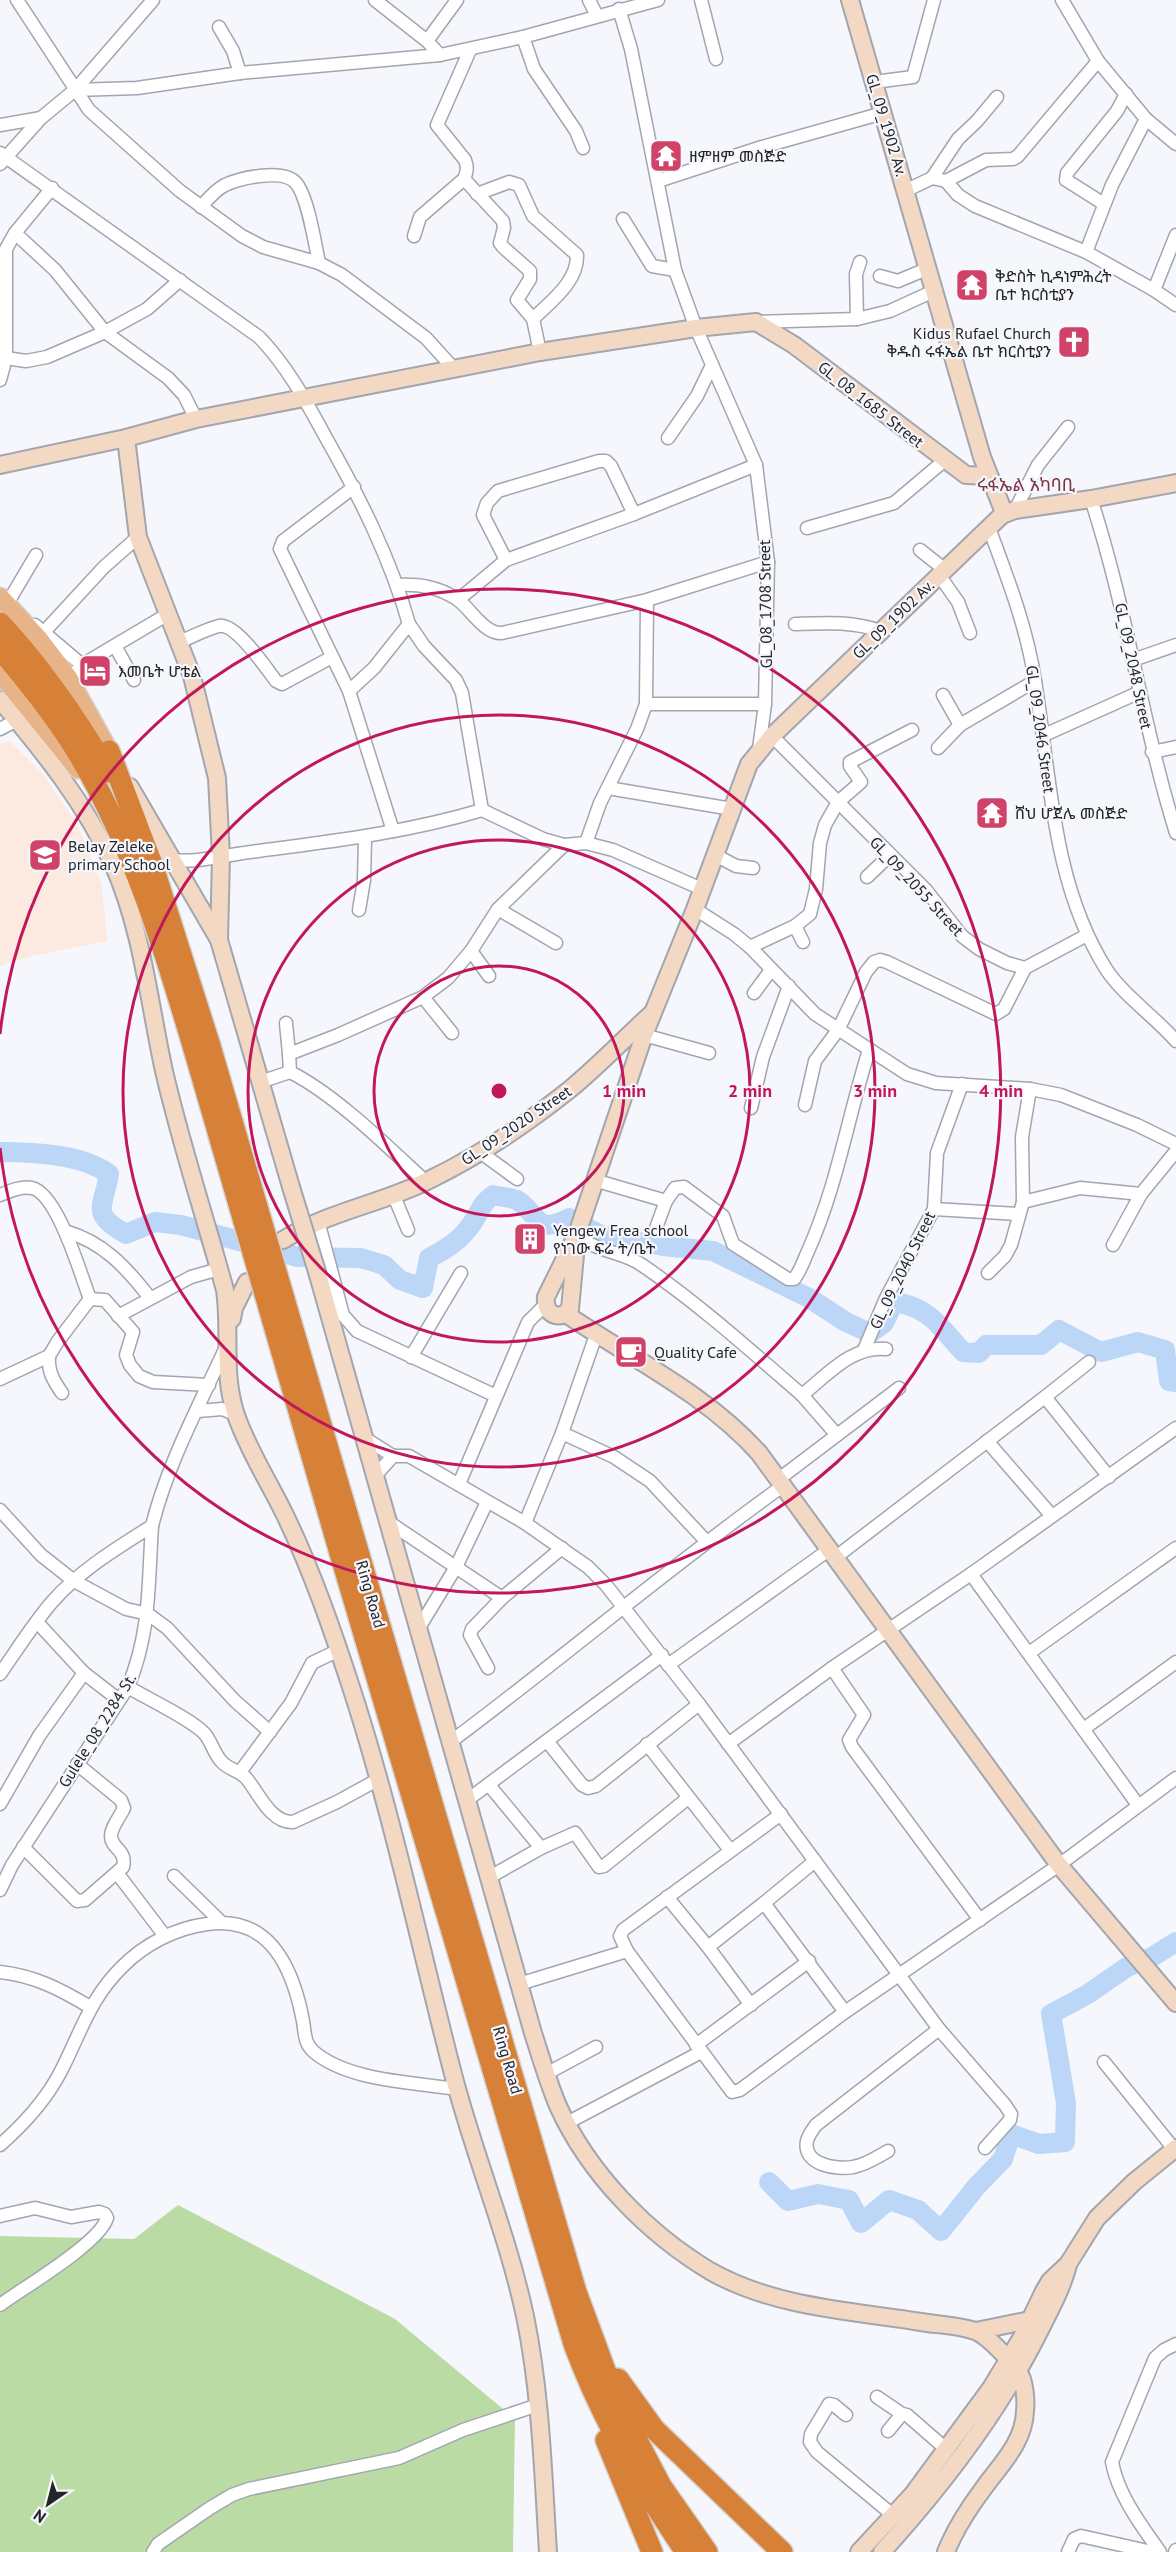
<svg xmlns="http://www.w3.org/2000/svg" width="1176" height="2552" font-family="'PT Sans','Noto Sans Ethiopic',sans-serif">
  <style>
    .education { fill: #fce9e0 }
    .green { fill: #bbdba4 }
    .lines { fill: none; stroke-linecap: round; stroke-linejoin: round }
    .river { stroke: #bcd6f7; stroke-width: 20 }
    .street-casing { stroke: #a3a5af; stroke-width: 15 }
    .secondary-casing { stroke: #a3a5af; stroke-width: 20 }
    .primary-casing { stroke: #d3d3d4; stroke-width: 21 }
    .highway-casing { stroke: #d3d3d4; stroke-width: 24 }
    .street { stroke: #fff; stroke-width: 12 }
    .secondary { stroke: #f3d9c3; stroke-width: 16 }
    .primary { stroke: #e7b388; stroke-width: 18 }
    .highway { stroke: #d78038; stroke-width: 21 }
    .secondary-bridge-casing { stroke: #a3a5af; stroke-width: 20; stroke-linecap: butt }
    .highway-bridge-casing { stroke: #d3d3d4; stroke-width: 24; stroke-linecap: butt }
    .secondary-bridge { stroke: #f3d9c3; stroke-width: 16 }
    .highway-bridge { stroke: #d78038; stroke-width: 21 }
    .ring { fill: none; stroke: #c2185b; stroke-width: 3 }
    .labels { text-anchor: middle; dominant-baseline: central; stroke-width: 4.5; stroke-linejoin: round; paint-order: stroke }
    .street-label { font-size: 16px; fill: #242529; stroke: #f5f7fd }
    .poi-label { font-size: 16px; fill: #242529; stroke: #f5f7fd; text-anchor: start }
    .neighbourhood-label { font-size: 18px; fill: #7e3646; stroke: #f5f7fd }
    .centre { fill: #c2185b; stroke: #f5f7fd; stroke-width: 3 }
    .ring-label { font-size: 18px; text-anchor: middle; font-weight: bold; fill: #c2185b; stroke: #f5f7fd; stroke-width: 4.5; stroke-linejoin: round; paint-order: stroke }
  </style>
  <rect width="100%" height="100%" fill="#f5f7fd"/>
  <!-- education -->
  <path class="education" d="M10,741L42,773L77,824L102,886L107,941L32,956L0,966V744Z"/>
  <!-- green -->
  <path class="green" d="M178,2205L395,2319L515,2419L513,2552H0V2236L134,2239Z"/>
  <g class="lines">
    <!-- river -->
    <g class="river">
      <path d="M0,1152C33,1152 82,1154 109,1174C104,1207 89,1213 126,1234L155,1222L181,1225L298,1257L361,1258L384,1265L400,1280L423,1288L429,1258C447,1249 462,1239 473,1222C482,1209 479,1206 493,1195C500,1197 511,1197 517,1200C540,1215 535,1236 569,1218L601,1235L663,1246L713,1251L809,1298L846,1322L870,1333L884,1323L894,1302C930,1307 940,1327 963,1352L979,1353L986,1345H1041L1059,1330L1101,1352L1138,1342L1165,1350L1169,1381L1176,1382"/>
      <path d="M769,2182L788,2201L818,2194L849,2200L861,2223L889,2200L918,2210L941,2231L976,2187L1003,2159L1011,2134L1039,2144L1065,2142L1066,2103L1051,2014L1088,1994L1127,1967L1152,1957L1176,1942"/>
    </g>
    <defs>
      <g id="street">
        <path d="M17,0L89,110L180,191L242,236L263,247L319,263L342,275L426,338L455,370"/>
        <path d="M375,0L427,41L440,55"/>
        <path d="M589,0L597,16"/>
        <path d="M701,0L716,59"/>
        <path d="M1062,0L1098,61L1146,119L1176,144"/>
        <path d="M619,9L631,49L675,270L696,328L756,465L768,562L765,704L759,749"/>
        <path d="M219,27L233,51L240,73"/>
        <path d="M523,37L534,69L576,131L583,148"/>
        <path d="M427,41L457,0"/>
        <path d="M874,82L913,77L934,0"/>
        <path d="M75,90L137,88L240,73L440,55L523,37L658,0"/>
        <path d="M0,125L41,118"/>
        <path d="M0,153L259,337C287,366 306,401 325,436C359,496 390,557 409,624"/>
        <path d="M0,164L41,118L75,90L153,0"/>
        <path d="M932,178L958,139L977,121L997,97"/>
        <path d="M464,179L503,221L504,228L500,243L503,247L530,271V279L517,300L533,319"/>
        <path d="M658,181L762,147L883,113"/>
        <path d="M946,181L958,195L975,206L1086,252L1154,290L1176,305"/>
        <path d="M907,190L932,178L946,181L986,160L1013,159L1018,156L1098,61"/>
        <path d="M477,194L509,182L519,185L533,216L577,255C578,282 550,302 533,319L540,352"/>
        <path d="M1104,204L1066,180L1067,173L1117,111L1126,94"/>
        <path d="M201,207C208,199 215,190 225,185C240,178 284,168 296,183C308,197 315,244 319,263"/>
        <path d="M623,219L652,266L675,270"/>
        <path d="M15,233L55,270L105,332L168,378L184,395L196,419"/>
        <path d="M414,236L420,217L464,179C467,172 468,167 465,160L437,125L470,50"/>
        <path d="M1086,252L1112,185L1146,119"/>
        <path d="M880,276L898,281L929,268"/>
        <path d="M1154,290L1176,235"/>
        <path d="M857,319L856,274L860,262"/>
        <path d="M757,322L857,319L890,311L936,290"/>
        <path d="M6,358L26,361L47,357L105,332L147,309L180,280"/>
        <path d="M0,380L6,358V249L15,233L52,188"/>
        <path d="M668,438L697,396L712,365"/>
        <path d="M354,487L283,541L280,549L349,691L393,831"/>
        <path d="M1091,499C1127,609 1142,723 1176,833"/>
        <path d="M1015,510L1038,465L1068,427"/>
        <path d="M807,528L894,503L945,460"/>
        <path d="M989,528C1008,579 1027,628 1035,681C1051,779 1052,883 1106,969C1123,995 1155,1017 1176,1041"/>
        <path d="M920,550L944,569"/>
        <path d="M506,560L483,515L487,503L498,491L599,461H606L611,466L634,514"/>
        <path d="M939,575L958,602L970,633"/>
        <path d="M398,585C420,584 438,587 457,599C471,609 484,634 502,633L647,600L768,562"/>
        <path d="M458,600L506,560L634,514L756,465"/>
        <path d="M12,608L7,604L36,555"/>
        <path d="M795,624C824,623 853,621 880,631"/>
        <path d="M35,625L82,665"/>
        <path d="M44,632L104,567L138,537"/>
        <path d="M179,642C192,637 206,629 219,626C236,623 266,668 276,681L282,684L332,657"/>
        <path d="M115,646L134,680"/>
        <path d="M1133,660L1176,645"/>
        <path d="M69,679L82,665L168,614"/>
        <path d="M349,691L374,668L409,624L424,646L456,680L462,693L482,810"/>
        <path d="M943,695L960,725L1035,681"/>
        <path d="M646,704H765"/>
        <path d="M0,729L17,720"/>
        <path d="M772,736L926,890L962,936L979,949L1007,963L1025,968L1087,935"/>
        <path d="M1042,736L1140,692"/>
        <path d="M938,748L960,725"/>
        <path d="M1152,752L1176,747"/>
        <path d="M608,788L732,809"/>
        <path d="M586,843L600,803L637,729L646,704L647,600"/>
        <path d="M715,855L736,866L753,868"/>
        <path d="M172,860C200,863 229,854 258,851C334,841 409,832 482,810L543,839L564,845L586,843L613,850L702,889"/>
        <path d="M867,877L890,855"/>
        <path d="M498,909L556,943"/>
        <path d="M695,909L734,934L750,947L815,1014L907,1074L936,1083L1030,1089L1061,1095L1137,1125L1176,1144"/>
        <path d="M359,910L364,880L365,838"/>
        <path d="M795,926L803,942"/>
        <path d="M750,947L795,926L810,914L816,889L820,843L825,825L838,802L861,782L850,766V762L912,730"/>
        <path d="M471,951L489,976"/>
        <path d="M754,993L771,970"/>
        <path d="M423,997L452,1033"/>
        <path d="M286,1023L289,1054L338,1035L423,997L448,978L471,951L498,909L564,845"/>
        <path d="M644,1035L709,1053"/>
        <path d="M289,1054L290,1072C336,1095 388,1147 426,1182"/>
        <path d="M260,1082L290,1072"/>
        <path d="M805,1105L815,1061L838,1030L866,972L874,962L880,960L887,962L996,1014L1004,1009L1025,968"/>
        <path d="M751,1108L763,1057L789,986"/>
        <path d="M480,1152L517,1179"/>
        <path d="M594,1180L666,1201L675,1188L684,1187L723,1216L733,1244L788,1279H794C800,1272 804,1260 808,1251C837,1187 848,1116 869,1050"/>
        <path d="M0,1195C10,1191 21,1186 32,1188C58,1194 81,1276 90,1299"/>
        <path d="M394,1196L408,1230"/>
        <path d="M1023,1202L1080,1188L1141,1194"/>
        <path d="M934,1209L1019,1214"/>
        <path d="M318,1221L343,1315L357,1331L496,1396"/>
        <path d="M656,1228L666,1201"/>
        <path d="M65,1231C103,1242 126,1267 150,1298"/>
        <path d="M577,1234C594,1252 622,1251 642,1265C699,1304 750,1350 802,1395C827,1375 853,1345 886,1349"/>
        <path d="M1113,1245L1141,1194L1176,1151"/>
        <path d="M988,1273L1005,1256L1011,1245L1023,1202L1022,1137L1030,1089"/>
        <path d="M90,1299L105,1300L133,1332L126,1355L130,1365L139,1376L153,1382L209,1385"/>
        <path d="M118,1316L191,1277L219,1269"/>
        <path d="M864,1350L886,1298L934,1209L937,1153L962,1084"/>
        <path d="M49,1356C48,1372 53,1380 62,1393"/>
        <path d="M411,1357L461,1273"/>
        <path d="M0,1379L49,1356L58,1341L90,1299"/>
        <path d="M802,1395L836,1434"/>
        <path d="M1045,1397L1089,1362"/>
        <path d="M198,1411L222,1409L235,1414"/>
        <path d="M562,1433L614,1457L650,1481L706,1541"/>
        <path d="M363,1437L393,1456"/>
        <path d="M987,1441L1052,1516"/>
        <path d="M375,1476L393,1456H409L525,1523L588,1567L606,1585L699,1704L939,2029L1005,2105L1011,2114L1010,2120L985,2148"/>
        <path d="M779,1479L899,1388"/>
        <path d="M459,1484L528,1322L545,1305"/>
        <path d="M0,1510L41,1555L74,1581L126,1609L148,1614L167,1628L235,1701L270,1732"/>
        <path d="M390,1523L502,1598L562,1548"/>
        <path d="M525,1523L562,1433L596,1335"/>
        <path d="M836,1557L1045,1397L1109,1477"/>
        <path d="M971,1574L1138,1805"/>
        <path d="M37,1622L84,1673L119,1700"/>
        <path d="M417,1631L456,1567L487,1502"/>
        <path d="M1029,1653L1176,1548"/>
        <path d="M668,1665L830,1549"/>
        <path d="M488,1668L470,1635L472,1629L502,1598"/>
        <path d="M832,1668L864,1715L849,1740L852,1747L980,1920"/>
        <path d="M0,1674C17,1650 33,1624 52,1602C79,1571 117,1548 152,1526"/>
        <path d="M128,1687C148,1699 189,1718 204,1733C212,1742 213,1752 221,1761C228,1770 240,1770 247,1779C259,1794 271,1823 293,1822L337,1802L379,1779"/>
        <path d="M1085,1728L1176,1662"/>
        <path d="M547,1741L582,1785L588,1788L596,1786L699,1704"/>
        <path d="M449,1743C562,1659 669,1567 784,1485"/>
        <path d="M647,1744L730,1850"/>
        <path d="M728,1744L832,1668L971,1574L1176,1428"/>
        <path d="M240,1772L291,1703L312,1663L339,1650"/>
        <path d="M489,1785L541,1848L575,1833L599,1867L604,1866L688,1798"/>
        <path d="M466,1801L662,1655"/>
        <path d="M0,1804L39,1736L84,1673"/>
        <path d="M781,1814L623,1930L620,1936L627,1951L732,2092L740,2090L845,2012L1059,1865L1176,1778"/>
        <path d="M23,1847L77,1901L85,1900L123,1867C127,1849 111,1849 111,1836C111,1827 120,1817 124,1808L121,1800L77,1764"/>
        <path d="M117,1873L165,1936"/>
        <path d="M174,1876L221,1922"/>
        <path d="M488,1878L541,1848"/>
        <path d="M0,1890L12,1865L128,1687C151,1631 148,1584 152,1526C167,1465 199,1406 225,1349"/>
        <path d="M667,1897L708,1947L764,1903L845,2012"/>
        <path d="M764,1903L815,1861"/>
        <path d="M708,1947L751,2005"/>
        <path d="M0,1972C35,1976 60,1989 90,2007"/>
        <path d="M519,1984L627,1951"/>
        <path d="M696,2045L809,1961"/>
        <path d="M1104,2062L1174,2149"/>
        <path d="M546,2074L596,2047"/>
        <path d="M567,2123L701,2052"/>
        <path d="M0,2145C24,2124 49,2096 63,2067C82,2029 91,1997 123,1966C145,1944 176,1928 207,1924C270,1915 293,1968 303,2021C305,2032 304,2043 313,2051C347,2081 412,2082 456,2089"/>
        <path d="M888,2151C877,2157 866,2165 853,2167C837,2170 802,2165 807,2141C808,2136 813,2129 816,2125L939,2029"/>
        <path d="M0,2216L35,2208L71,2217L99,2212L105,2214L107,2218C100,2243 23,2288 0,2305"/>
        <path d="M877,2397L902,2414"/>
        <path d="M846,2415L834,2405L829,2404L811,2434L810,2442L817,2452L894,2516"/>
        <path d="M888,2431L902,2414L907,2415L946,2449"/>
        <path d="M153,2552L158,2544L210,2508L232,2495L249,2489L399,2458L463,2430L538,2405"/>
        <path d="M1068,2552L1074,2539L1081,2536L1152,2552"/>
        <path d="M1160,2552C1141,2525 1118,2495 1112,2462L1155,2358L1164,2350L1176,2344"/>
        <path d="M1175,2552L1176,2550"/>
      </g>
      <g id="secondary">
        <path d="M126,438L138,537L192,676L217,778L221,856L219,940"/>
        <path d="M0,465L126,438L196,419L540,352L696,328L756,322L794,345L966,475L989,476"/>
        <path d="M1002,515L1015,510L1091,499L1176,483"/>
        <path d="M0,700C43,751 85,803 113,864C142,929 149,1002 164,1071C181,1145 205,1217 225,1290C231,1332 222,1374 236,1415C248,1450 269,1482 285,1515C312,1571 332,1629 351,1687C392,1813 419,1942 452,2070C473,2153 507,2232 525,2316C541,2394 543,2473 548,2552"/>
        <path d="M130,787L219,940L291,1187"/>
        <path d="M577,1234L570,1309C559,1322 544,1314 546,1297L577,1234L644,1035L695,909L749,764L772,736L1002,515L1003,510L982,457L850,0"/>
        <path d="M283,1240C327,1212 380,1204 427,1181C477,1157 525,1125 569,1090C597,1067 623,1040 650,1015"/>
        <path d="M318,1275L533,2033C541,2058 548,2082 558,2106C589,2174 647,2233 710,2271C773,2307 851,2311 921,2322C938,2325 958,2325 975,2331C987,2335 1018,2367 1022,2379C1025,2389 1026,2401 1025,2411C1024,2443 1000,2465 983,2489C968,2509 955,2529 946,2552"/>
        <path d="M566,1314C632,1359 705,1393 759,1453L1059,1865L1176,2003"/>
        <path d="M232,1319L234,1308L247,1282"/>
        <path d="M976,2331L1030,2320"/>
        <path d="M859,2552L913,2494L991,2388L1022,2337L1044,2291L1050,2281L1068,2264L1097,2218L1134,2182L1176,2148"/>
        <path d="M882,2552C943,2485 1001,2409 1041,2328C1052,2306 1062,2288 1068,2265"/>
      </g>
      <g id="primary">
        <path d="M0,597L38,638L69,679L109,751"/>
        <path d="M0,673L78,769"/>
      </g>
      <g id="highway">
        <path d="M0,623C42,668 77,719 108,772"/>
        <path d="M0,649C28,682 57,718 79,755C134,847 164,948 194,1049"/>
        <path d="M109,751L153,867L210,1046"/>
        <path d="M357,1548L576,2292L616,2400L661,2486L707,2552"/>
        <path d="M340,1553L574,2344C601,2417 642,2488 686,2552"/>
        <path d="M618,2379L654,2429L782,2552"/>
        <path d="M606,2440L652,2552"/>
      </g>
    </defs>
    <!-- street casing -->
    <use href="#street" class="street-casing"/>
    <!-- secondary casing -->
    <use href="#secondary" class="secondary-casing"/>
    <!-- primary casing -->
    <use href="#primary" class="primary-casing"/>
    <!-- highway casing -->
    <use href="#highway" class="highway-casing"/>
    <!-- street -->
    <use href="#street" class="street"/>
    <!-- secondary -->
    <use href="#secondary" class="secondary"/>
    <!-- primary -->
    <use href="#primary" class="primary"/>
    <!-- highway -->
    <use href="#highway" class="highway"/>
    <defs>
      <path id="secondary-bridge" d="M291,1187L318,1275"/>
      <g id="highway-bridge">
        <path d="M210,1046L357,1548"/>
        <path d="M194,1049L340,1553"/>
      </g>
    </defs>
    <!-- secondary-bridge casing -->
    <use href="#secondary-bridge" class="secondary-bridge-casing"/>
    <!-- highway-bridge casing -->
    <use href="#highway-bridge" class="highway-bridge-casing"/>
    <!-- secondary-bridge -->
    <use href="#secondary-bridge" class="secondary-bridge"/>
    <!-- highway-bridge -->
    <use href="#highway-bridge" class="highway-bridge"/>
  </g>
  <!-- distance rings -->
  <g class="ring">
    <circle cx="499" cy="1091" r="125"/>
    <circle cx="499" cy="1091" r="251"/>
    <circle cx="499" cy="1091" r="376"/>
    <path d="M0 1034A502 502 0 1 1 0 1148"/>
  </g>
  <!-- icons -->
  <defs>
    <symbol id="temple-square" viewBox="-11 -11 22 22"><rect x="-9" y="-9" width="18" height="18" rx="4" fill="#d14268" stroke="#f5f7fd"/><path d="M0-6L5-2H3V0L6.5 2.5H4V6H1.5V3h-3V6H-4V2.5H-6.5L-3 0V-2H-5Z" fill="#fff"/></symbol>
    <symbol id="church-square" viewBox="-11 -11 22 22"><rect x="-9" y="-9" width="18" height="18" rx="4" fill="#d14268" stroke="#f5f7fd"/><path d="M-1.2-6h2.4v3.5h3.3v2.4h-3.3V6h-2.4V-.1h-3.3v-2.4h3.3Z" fill="#fff"/></symbol>
    <symbol id="hotel-square" viewBox="-11 -11 22 22"><rect x="-9" y="-9" width="18" height="18" rx="4" fill="#d14268" stroke="#f5f7fd"/><path d="M-6-4.5h1.5V1H6V5H4.5V3h-9V5H-6ZM-4 0a1.8 1.8 0 1 1 3.6 0ZM.5 0V-2.5h3Q6-2.5 6 0Z" fill="#fff"/></symbol>
    <symbol id="school-square" viewBox="-11 -11 22 22"><rect x="-9" y="-9" width="18" height="18" rx="4" fill="#d14268" stroke="#f5f7fd"/><path d="M0-5L7-2L0 1L-7-2ZM-4 1L0 2.5L4 1V4Q0 6-4 4Z" fill="#fff"/></symbol>
    <symbol id="building-square" viewBox="-11 -11 22 22"><rect x="-9" y="-9" width="18" height="18" rx="4" fill="#d14268" stroke="#f5f7fd"/><path d="M-4-6H4V6H1V3H-1V6H-4ZM-2.5-4.3h1.7v1.8h-1.7ZM.8-4.3h1.7v1.8H.8ZM-2.5-1h1.7V.8h-1.7ZM.8-1h1.7V.8H.8Z" fill="#fff"/></symbol>
    <symbol id="cafe-square" viewBox="-11 -11 22 22"><rect x="-9" y="-9" width="18" height="18" rx="4" fill="#d14268" stroke="#f5f7fd"/><path d="M-5.5-4.5H6V0H3Q3 3.5 0 3.5H-2.5Q-5.5 3.5-5.5 0ZM3-3.2v2h1.7v-2ZM-6 4.5H4V6H-6Z" fill="#fff"/></symbol>
  </defs>
  <g fill-rule="evenodd">
    <use href="#temple-square" x="647" y="137" width="38" height="38"/>
    <use href="#temple-square" x="953" y="266" width="38" height="38"/>
    <use href="#church-square" x="1055" y="323" width="38" height="38"/>
    <use href="#hotel-square" x="76" y="652" width="38" height="38"/>
    <use href="#temple-square" x="973" y="794" width="38" height="38"/>
    <use href="#school-square" x="26" y="836" width="38" height="38"/>
    <use href="#building-square" x="511" y="1220" width="38" height="38"/>
    <use href="#cafe-square" x="612" y="1333" width="38" height="38"/>
  </g>
  <g class="labels">
    <!-- street labels -->
    <g class="street-label">
      <text transform="translate(887 125) rotate(73)">GL_09_1902 Av.</text>
      <text transform="translate(871 404) rotate(38)">GL_08_1685 Street</text>
      <text transform="translate(765 604) rotate(-91)">GL_08_1708 Street</text>
      <text transform="translate(893 619) rotate(-44)">GL_09_1902 Av.</text>
      <text transform="translate(1134 666) rotate(78)">GL_09_2048 Street</text>
      <text transform="translate(1041 729) rotate(82)">GL_09_2046 Street</text>
      <text transform="translate(917 886) rotate(47)">GL_09_2055 Street</text>
      <text transform="translate(516 1125) rotate(-34)">GL_09_2020 Street</text>
      <text transform="translate(902 1270) rotate(-64)">GL_09_2040 Street</text>
      <text transform="translate(371 1594) rotate(74)">Ring Road</text>
      <text transform="translate(97 1730) rotate(-58)">Gulele_08_2284 St.</text>
      <text transform="translate(508 2060) rotate(74)">Ring Road</text>
    </g>
    <!-- poi labels -->
    <g class="poi-label">
      <text x="689" y="156">ዘምዘም መስጅድ</text>
      <text x="995" y="276">ቅድስት ኪዳነምሕረት<tspan x="995" dy="18">ቤተ ክርስቲያን</tspan></text>
      <text x="1051" y="333" text-anchor="end">Kidus Rufael Church<tspan x="1051" dy="18">ቅዱስ ሩፋኤል ቤተ ክርስቲያን</tspan></text>
      <text x="118" y="671">እመቤት ሆቴል</text>
      <text x="1015" y="813">ሸህ ሆጀሌ መስጅድ</text>
      <text x="68" y="846">Belay Zeleke<tspan x="68" dy="18">primary School</tspan></text>
      <text x="553" y="1230">Yengew Frea school<tspan x="553" dy="18">የነገው ፍሬ ት/ቤት</tspan></text>
      <text x="654" y="1352">Quality Cafe</text>
    </g>
    <!-- neighbourhood labels -->
    <g class="neighbourhood-label">
      <text x="1026" y="484">ሩፋኤል አካባቢ</text>
    </g>
  </g>
  <circle cx="499" cy="1091" r="9" class="centre"/>
  <g class="ring-label">
    <text x="624" y="1097">1 min</text>
    <text x="750" y="1097">2 min</text>
    <text x="875" y="1097">3 min</text>
    <text x="1001" y="1097">4 min</text>
  </g>
  <!-- north arrow -->
  <g transform="translate(48 2504) rotate(215)" stroke="#f5f7fd" stroke-width="4.5" paint-order="stroke">
  <path d="M0-4.5L10 22L0 15L-10 22Z" fill="#242529"/>
  <text y="-9" font-size="16" font-weight="bold" text-anchor="middle" fill="#242529">N</text>
  </g>
</svg>
